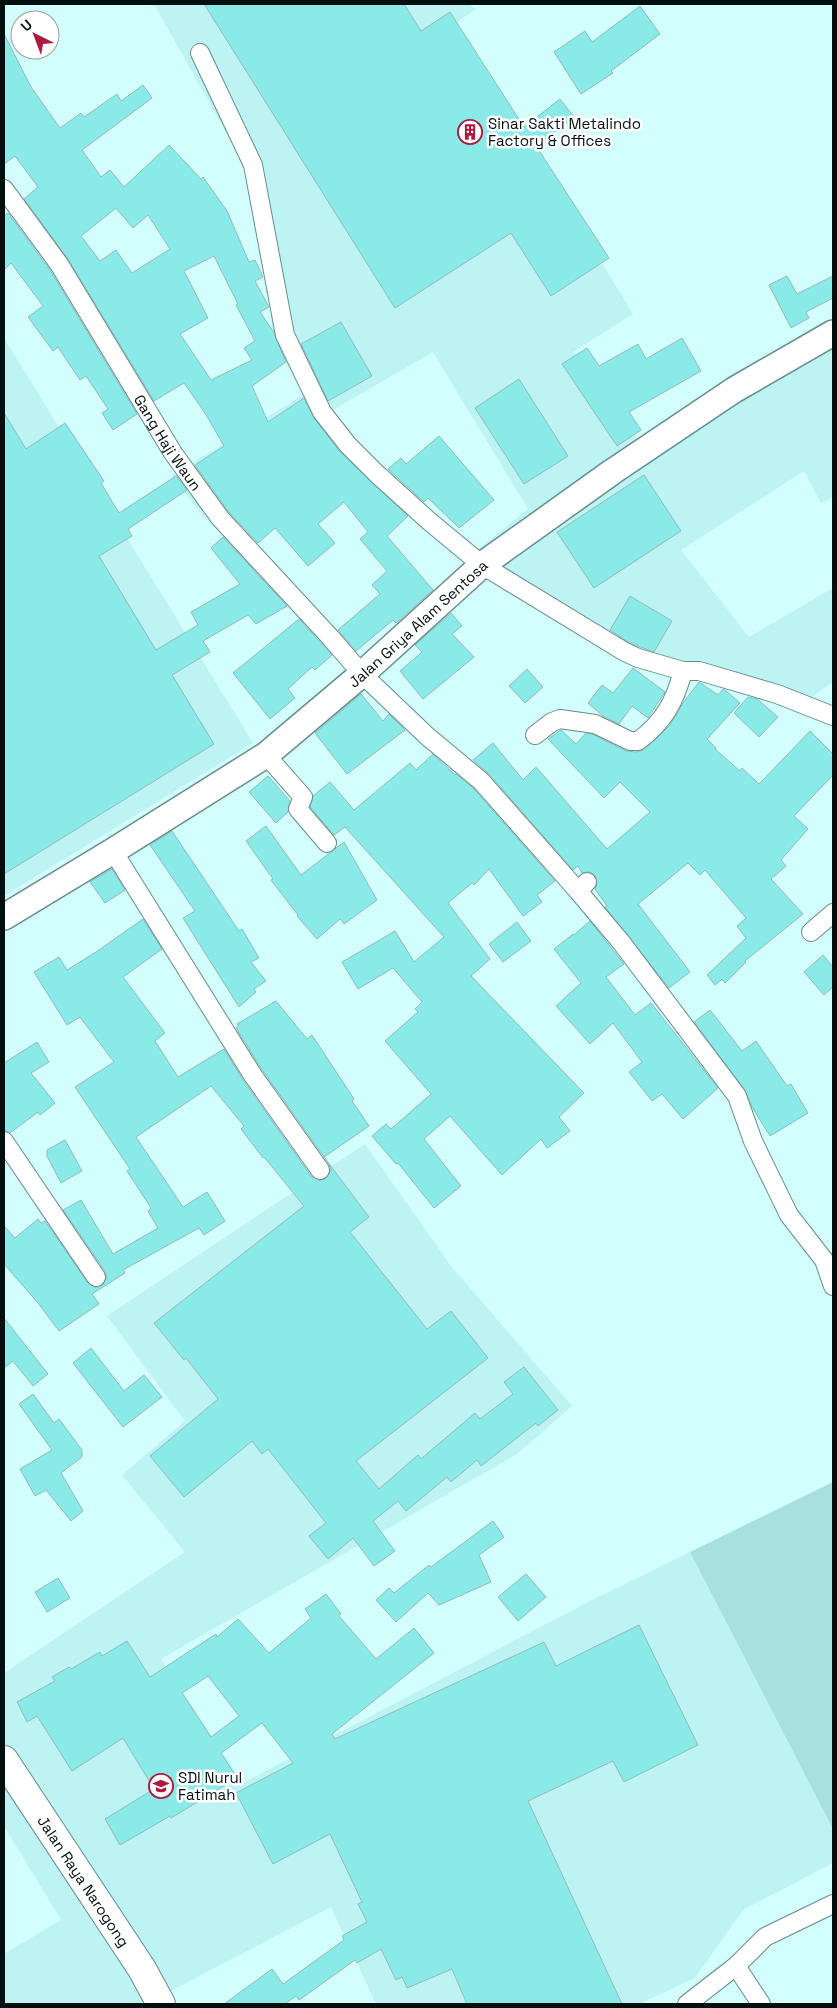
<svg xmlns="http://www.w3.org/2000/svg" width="837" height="2008" font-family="'Space Grotesk',sans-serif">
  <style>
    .built { fill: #bdf3f2 }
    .green { fill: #a8e0df }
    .building { fill: #89eae8; stroke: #91bbba; fill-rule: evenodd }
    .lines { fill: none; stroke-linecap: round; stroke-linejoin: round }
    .street-casing { stroke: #648d8c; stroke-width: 20 }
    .secondary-casing { stroke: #648d8c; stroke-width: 28 }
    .primary-casing { stroke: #648d8c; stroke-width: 30 }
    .street { stroke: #fff; stroke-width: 18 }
    .secondary { stroke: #fff; stroke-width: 25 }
    .primary { stroke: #fff; stroke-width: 28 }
    .labels { text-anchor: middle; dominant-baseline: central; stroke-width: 5; stroke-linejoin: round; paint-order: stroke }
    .poi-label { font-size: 15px; fill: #020f0f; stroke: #fff; text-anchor: start }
    .street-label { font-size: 15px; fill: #020f0f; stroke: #fff }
  </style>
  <rect width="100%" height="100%" fill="#d2fefd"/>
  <!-- built -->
  <g class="built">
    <path d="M154,4H468L476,9L456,23L633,314L573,352L649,455L833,346V497L821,503L804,471L681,550L749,637L833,588V682L811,697L792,702L705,668L634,665L462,562L528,509L433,352L319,418L354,458L290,516L270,488L211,525L171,476L303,395L274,339L251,177Z"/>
    <path d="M4,338L253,743L4,896Z"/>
    <path d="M365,1144L451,1266L572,1406L517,1454L161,1659L243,1783L588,1602L690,1552L833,1829V1863L743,1910L695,1978L639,2004H376L331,1907L146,2004H4V1954L61,1920L4,1826V1673L185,1552L122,1475L185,1421L107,1316Z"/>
  </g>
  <!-- green -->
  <path class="green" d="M833,1482V1829L690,1552Z"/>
  <!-- building -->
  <g class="building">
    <path d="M204,4H404L421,31L450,12L524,127L560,99L574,117L536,146L609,258L551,296L511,233L395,308Z"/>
    <path d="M640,6L660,34L611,71L613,73L581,94L554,52L585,31L592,42Z"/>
    <path d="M4,34L31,87L60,128L81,113L84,117L117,94L121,101L143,85L152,98L82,150L101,177L110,170L124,187L169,145L201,179L203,177L227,211L249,262L255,260L263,277L255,281L269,307L260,312L273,331L286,362L252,386L268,422L304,398L314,418L340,452L408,516L387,536L433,590L396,623L393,620L356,651L338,630L380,594L372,585L387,571L360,539L368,532L344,502L318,524L335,543L308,566L275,528L258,543L228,511L195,465L224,446L205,413L184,383L154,401L68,259L24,199L38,187L15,156L4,164ZM116,208L133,228L148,215L170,249L132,273L116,250L100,261L81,236ZM214,256L238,304L236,305L255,341L244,348L252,360L211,380L180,334L208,318L184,271Z"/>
    <path d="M8,213L50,270L137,414L113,430L102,413L108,409L86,376L80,380L58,347L53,351L28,317L43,306L11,263L4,270V216Z"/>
    <path d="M787,276L797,294L833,276V298L806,312L809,318L791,328L769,285Z"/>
    <path d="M341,322L372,376L328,401L301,344Z"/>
    <path d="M682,338L701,371L629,412L641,430L617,446L562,364L587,348L599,366L638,344L646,359Z"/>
    <path d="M519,379L568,456L524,484L475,408Z"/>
    <path d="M4,413L26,449L65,423L104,481L101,483L119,513L176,476L187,490L128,529L132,536L99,556L156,650L198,625L191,612L240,584L211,548L223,537L287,606L256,624L248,615L203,641L210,652L172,675L214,744L4,874Z"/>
    <path d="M439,436L494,500L459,528L428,498L424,502L388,469L401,458L406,464Z"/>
    <path d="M644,475L681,531L594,588L557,532Z"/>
    <path d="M630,596L672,621L654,652L630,643L610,630Z"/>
    <path d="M451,613L462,626L452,634L474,657L423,699L400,671L422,652L415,645Z"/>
    <path d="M299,619L332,655L315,670L312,667L288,689L295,698L270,719L233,673Z"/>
    <path d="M633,668L665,692L648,718L632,706L619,724L603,716L588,703L602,685L613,693Z"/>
    <path d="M527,669L543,687L525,703L509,686Z"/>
    <path d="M699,682L718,695L723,689L725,690L740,703L707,739L716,748L715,749L740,771L742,768L759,784L810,731L833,754V775L794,816L808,829L781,860L786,866L771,879L803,914L745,961L746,962L725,983L722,979L715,985L707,975L746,938L737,926L746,918L705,870L700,875L688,863L638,904L690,972L669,988L605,907L607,906L595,889L597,884L595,875L589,872L582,873L578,866L573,870L489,774L473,760L493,743L523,780L536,767L607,849L650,812L620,782L604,798L548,739L561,730L576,744L586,733L592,734L626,751L636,752L644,750L670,725L683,703Z"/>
    <path d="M361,694L383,721L389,714L405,730L347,774L315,733Z"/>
    <path d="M748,697L757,699L778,717L759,737L734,713Z"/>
    <path d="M433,754L455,775L456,774L474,789L555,881L537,895L542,902L523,916L489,869L474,885L472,883L448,903L490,959L471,976L584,1093L559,1117L570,1131L547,1148L541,1139L502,1175L450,1116L424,1139L461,1186L434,1208L398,1163L396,1164L372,1136L386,1124L391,1129L431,1094L385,1041L418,1012L415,1009L422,1002L393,968L358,989L342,962L395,931L414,962L444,937L345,827L334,835L310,807L313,796L330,782L354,810L410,763L416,770Z"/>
    <path d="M268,776L290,801L288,812L276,823L249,792Z"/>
    <path d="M266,826L301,875L344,842L377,900L344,924L340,919L317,939L297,916L298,915L271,880L273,879L246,841Z"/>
    <path d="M172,831L239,931L242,929L259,958L251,962L266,981L254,989L256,992L239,1007L183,918L195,911L150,845Z"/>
    <path d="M112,869L125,890L105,903L90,882Z"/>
    <path d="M143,919L162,949L123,977L165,1033L155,1041L178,1077L224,1049L243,1080L311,1176L320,1181L326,1178L331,1170L329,1164L261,1068L236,1028L239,1025L237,1024L276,1001L307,1039L312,1035L354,1099L352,1101L369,1126L324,1157L369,1217L350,1232L427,1329L451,1311L488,1358L356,1461L379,1489L418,1455L421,1459L475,1413L480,1419L513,1394L504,1382L524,1367L558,1410L538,1426L536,1423L481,1466L477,1460L451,1482L447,1477L406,1511L398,1501L373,1521L395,1551L374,1566L353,1538L328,1559L309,1536L326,1523L268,1449L262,1454L252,1441L184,1497L150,1456L218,1399L186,1358L184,1360L154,1323L304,1206L264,1157L263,1158L241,1129L244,1126L211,1086L136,1137L183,1207L207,1192L225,1221L204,1235L199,1228L123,1270L125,1273L92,1294L99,1304L59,1331L38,1303L4,1264V1226L15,1238L38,1219L41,1223L45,1221L88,1283L96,1288L102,1285L107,1277L105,1271L63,1210L81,1200L113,1254L158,1228L148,1211L151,1208L127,1171L130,1169L75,1087L114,1062L80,1017L67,1025L34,972L59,957L67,970L96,952Z"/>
    <path d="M590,921L624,964L606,977L635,1015L651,1003L718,1088L683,1119L662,1094L652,1101L629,1072L642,1062L613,1023L590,1044L556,1006L581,983L554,949L573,934L574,935Z"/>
    <path d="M517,922L531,941L503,962L489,944Z"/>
    <path d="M823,955L833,967V987L824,995L804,972Z"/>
    <path d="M710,1010L742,1051L756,1041L787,1086L791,1084L808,1113L770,1136L752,1107L745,1090L694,1022Z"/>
    <path d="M37,1042L49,1062L31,1073L55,1103L40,1115L38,1112L10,1133L4,1130V1063Z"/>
    <path d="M65,1140L82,1171L61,1183L47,1156V1150Z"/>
    <path d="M4,1318L48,1374L33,1386L13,1361L4,1368Z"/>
    <path d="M91,1348L124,1391L144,1375L162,1397L123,1427L73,1363Z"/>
    <path d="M33,1394L54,1423L59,1419L82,1450V1457L61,1473L83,1511L71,1521L46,1490L35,1496L20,1469L52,1450L19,1404Z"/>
    <path d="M493,1521L504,1537L479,1555L491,1582L439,1605L428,1593L396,1622L376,1600L389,1588L394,1593L429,1565L431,1567Z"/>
    <path d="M526,1574L546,1597L518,1621L498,1597Z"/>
    <path d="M58,1578L70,1598L47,1612L35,1592Z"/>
    <path d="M326,1594L341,1614L339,1616L376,1659L414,1628L434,1653L332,1734L335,1739L544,1642L556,1666L639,1625L698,1745L624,1782L613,1761L528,1801L622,2004H467L452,1969L407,1988L402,1977L396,1980L381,1949L357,1963L355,1960L299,2000L296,1996L285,2004H224L272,1969L283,1984L344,1940L342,1936L367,1922L358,1904L362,1902L330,1834L273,1864L236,1793L293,1763L262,1723L221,1753L237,1778L171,1818L170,1816L120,1845L105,1819L154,1789L123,1738L72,1771L37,1716L27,1722L17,1702L55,1681L52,1677L69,1667L71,1669L100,1652L102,1656L127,1641L150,1677L216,1634L217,1637L238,1619L269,1653L311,1618L305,1609ZM208,1676L239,1716L211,1737L182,1693Z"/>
  </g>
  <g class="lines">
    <defs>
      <g id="street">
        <path d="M200,53L253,165L285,335L322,412L348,445L377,474L429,521L482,565L625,652L638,658L683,671H699L777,694L833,716"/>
        <path id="s1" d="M4,189L59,264L173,453L220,518L330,637L362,674L427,736L481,781L578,891"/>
        <path d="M535,735L552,722L560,719L595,724L630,741H638C664,722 675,701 683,671"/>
        <path d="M266,755L303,797L298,809L327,843"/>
        <path d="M113,851L252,1074L320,1170"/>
        <path d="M587,882L578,891L621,942L737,1096L753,1141L789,1215L824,1260L833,1286"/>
        <path d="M811,932L833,913"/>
        <path d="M4,1141L96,1277"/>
        <path d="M736,1966L761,2004"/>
        <path d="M687,2004L736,1966L765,1937L833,1904"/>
      </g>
      <g id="secondary">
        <path id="s2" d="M4,917L113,851L266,755L362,674L482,565L612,472L734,390L833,333"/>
      </g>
      <g id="primary">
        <path id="s3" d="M4,1760L142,1969L161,2004"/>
      </g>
    </defs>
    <!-- street casing -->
    <use href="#street" class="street-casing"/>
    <!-- secondary casing -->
    <use href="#secondary" class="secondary-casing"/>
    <!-- primary casing -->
    <use href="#primary" class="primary-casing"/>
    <!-- street -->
    <use href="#street" class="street"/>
    <!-- secondary -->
    <use href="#secondary" class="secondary"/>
    <!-- primary -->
    <use href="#primary" class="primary"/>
  </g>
  <!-- icons -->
  <defs>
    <symbol id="building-ring" viewBox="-11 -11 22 22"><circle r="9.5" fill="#fff" stroke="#ae1a3f" stroke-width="1.5"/><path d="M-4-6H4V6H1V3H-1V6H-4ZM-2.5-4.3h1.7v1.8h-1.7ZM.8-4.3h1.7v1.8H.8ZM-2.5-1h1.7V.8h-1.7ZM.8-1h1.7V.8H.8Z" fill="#ae1a3f"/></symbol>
    <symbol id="school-ring" viewBox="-11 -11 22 22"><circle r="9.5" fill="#fff" stroke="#ae1a3f" stroke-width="1.5"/><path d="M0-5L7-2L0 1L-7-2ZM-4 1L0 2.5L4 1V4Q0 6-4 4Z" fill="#ae1a3f"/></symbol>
  </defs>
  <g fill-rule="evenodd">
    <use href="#building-ring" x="456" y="118" width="28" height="28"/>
    <use href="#school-ring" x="147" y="1772" width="28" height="28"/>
  </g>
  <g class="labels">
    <!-- poi labels -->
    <g class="poi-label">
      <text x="488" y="123">Sinar Sakti Metalindo<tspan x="488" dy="17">Factory &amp; Offices</tspan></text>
      <text x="178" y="1777">SDI Nurul<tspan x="178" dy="17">Fatimah</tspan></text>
    </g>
    <!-- street labels -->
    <g class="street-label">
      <text stroke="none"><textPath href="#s1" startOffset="302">Gang Haji Waun</textPath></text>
      <text stroke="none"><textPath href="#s2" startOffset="509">Jalan Griya Alam Sentosa</textPath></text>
      <text stroke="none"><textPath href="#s3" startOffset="145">Jalan Raya Narogong</textPath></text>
    </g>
  </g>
  <!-- border -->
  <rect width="837" height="2008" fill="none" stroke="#020f0f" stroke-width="10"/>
  <!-- north arrow -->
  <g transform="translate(35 35) rotate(318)"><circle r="24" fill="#ffffff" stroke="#9a9f9f"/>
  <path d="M0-4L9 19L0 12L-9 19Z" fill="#ae1a3f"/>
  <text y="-8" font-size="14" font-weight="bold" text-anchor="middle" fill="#020f0f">U</text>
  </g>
</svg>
